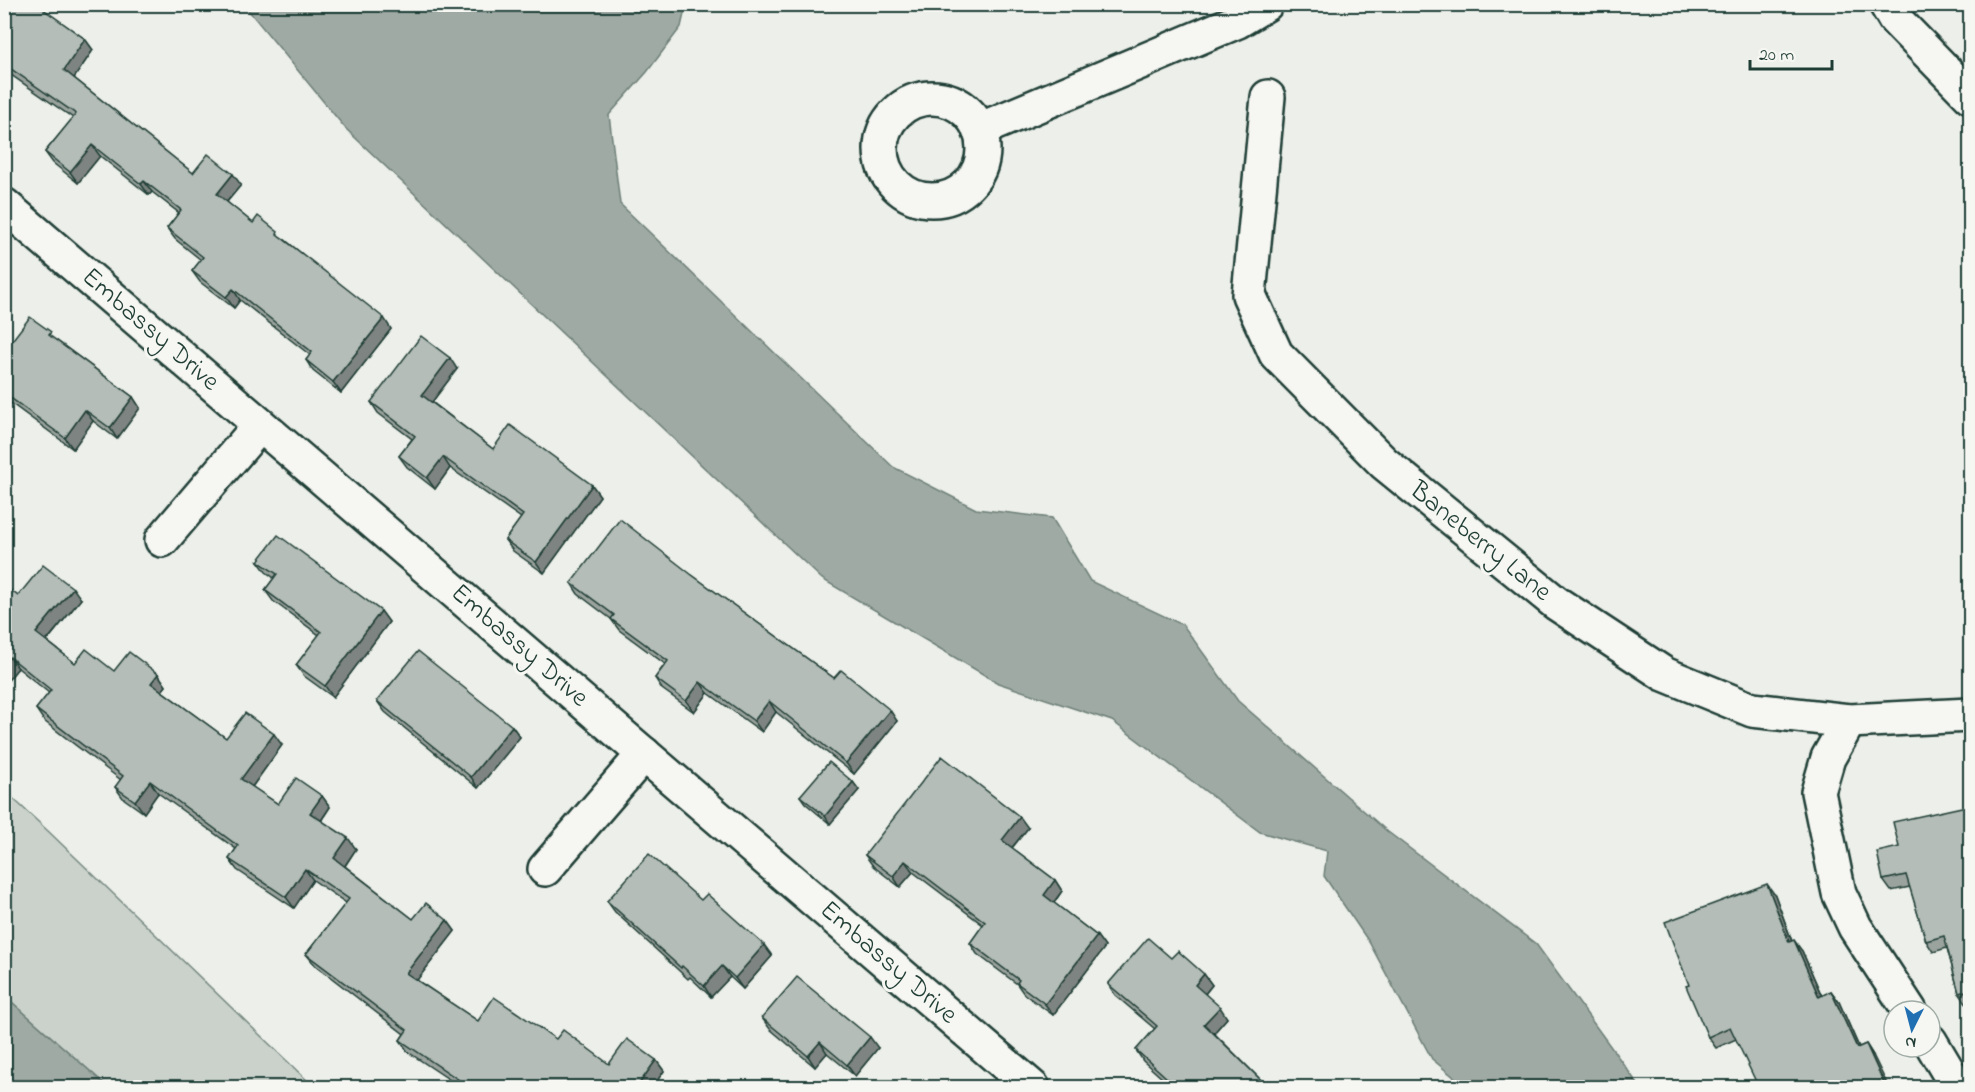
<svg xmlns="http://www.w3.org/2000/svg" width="1975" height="1092" font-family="'Indie Flower',sans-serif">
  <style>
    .green { fill: #cbd2cc; stroke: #758880; stroke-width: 1.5 }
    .water { fill: #9faaa4; stroke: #6c7e77; stroke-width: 1.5 }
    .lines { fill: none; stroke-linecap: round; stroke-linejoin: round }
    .minor-casing { stroke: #1f3d34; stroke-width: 38 }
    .minor { stroke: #f6f6f2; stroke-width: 33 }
    .wall { fill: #9ba39e; stroke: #1f3d34; stroke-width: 1.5 }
    .shaded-wall { fill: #7e8481; stroke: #1f3d34; stroke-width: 1.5 }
    .building { fill: #b4bdb8; stroke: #1f3d34; stroke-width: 1.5 }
    .labels { text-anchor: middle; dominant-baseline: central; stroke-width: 6; stroke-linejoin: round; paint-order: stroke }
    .street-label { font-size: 27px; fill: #1f3d34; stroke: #f6f6f2 }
  </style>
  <rect width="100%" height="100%" fill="#edefea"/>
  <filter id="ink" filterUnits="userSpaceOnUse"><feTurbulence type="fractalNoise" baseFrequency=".0167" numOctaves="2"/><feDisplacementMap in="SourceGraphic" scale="12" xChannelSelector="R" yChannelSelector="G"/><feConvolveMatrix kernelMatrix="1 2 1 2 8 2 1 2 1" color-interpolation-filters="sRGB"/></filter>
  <g filter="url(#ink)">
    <!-- green -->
    <path class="green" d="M5,791L48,831L314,1087H108L5,996Z"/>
    <!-- water -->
    <g class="water">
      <path d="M244,5H686L681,27L647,72L609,115L620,204L893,467L976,509L1052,518L1090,581L1183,625L1238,701L1388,832L1536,944L1640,1087H1466L1432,1059L1369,942L1324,876L1327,851L1260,832L1112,721L998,683L822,579L346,129Z"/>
      <path d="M4,996H5L108,1087H5Z"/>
    </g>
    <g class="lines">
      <defs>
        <g id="minor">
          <path d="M1886,4L1895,19L1970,96"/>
          <path d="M1268,97L1249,295L1276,354L1384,463L1556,603L1664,674L1752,710L1849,721L1970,715"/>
          <circle cx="932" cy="149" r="51"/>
          <path d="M979,130L1238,21L1266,4"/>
          <path d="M4,205L1033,1088"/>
          <path d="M162,540L260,425"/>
          <path d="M1849,721L1828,758L1818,792L1839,893L1855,927L1910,1011"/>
          <path d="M545,869L644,754"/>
          <path d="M1930,1041L1958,1088"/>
        </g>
      </defs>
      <!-- minor casing -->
      <use href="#minor" class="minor-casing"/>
      <!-- minor -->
      <use href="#minor" class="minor"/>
    </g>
    <!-- wall -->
    <g class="wall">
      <path d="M4,4L45,11L85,39L93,50L74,78L193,173L241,185L227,202L253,223L284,239L391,329L341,393L313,371L306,360L310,355L240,300L234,308L200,282L192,271L201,260L175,239L167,228L179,213L152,192L149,195L100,156L78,183L53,163L45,152L73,118L4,70Z"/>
      <path d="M56,340L133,397L140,408L117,439L93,421L73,449L4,398V351Z"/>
      <path d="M457,369L432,402L493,449L592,485L600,496L544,573L513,551L505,540L521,518L450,468L435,489L407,467L399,456L412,439L378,413L371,402Z"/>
      <path d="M258,561L381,611L389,622L333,697L304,676L296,665L319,635L273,601L265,590L274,578L266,572Z"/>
      <path d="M692,575L834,678L897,721L854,774L776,712L762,732L708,693L694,712L662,689L655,678L665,664L619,630L611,619L578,594L571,583Z"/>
      <path d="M4,585L18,596L81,599L47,641L75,663L114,671L158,674L166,686L162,691L226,738L282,745L252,787L278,804L322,796L330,807L321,821L356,849L345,866L413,919L447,920L455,931L417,980L478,1021L556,1039L609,1064L656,1060L664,1071L652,1088H462L408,1052L400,1040L404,1034L315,965L306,954L346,903L313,880L294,908L237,870L229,859L236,849L158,793L144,813L123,798L115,787L121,780L44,721L36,709L49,693L18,668L4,685Z"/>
      <path d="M377,701L512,726L520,737L478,788L385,712Z"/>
      <path d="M853,782L859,790L830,824L805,803L800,796Z"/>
      <path d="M1971,805V1003L1967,1004L1959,993L1947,948L1933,952L1926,941L1910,887L1891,891L1883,880L1899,847Z"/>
      <path d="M1028,828L1012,848L1055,880L1062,891L1054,903L1097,936L1105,947L1053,1015L1024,994L1017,984L977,954L970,943L983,925L913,872L900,887L873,866L865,855Z"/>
      <path d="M1775,895L1792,941L1802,951L1822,996L1831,991L1839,1002L1859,1047L1866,1044L1873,1055L1736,1039L1716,1048L1708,1037Z"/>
      <path d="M701,900L764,945L772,956L743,989L730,977L711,997L690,977L688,979L615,912L607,901Z"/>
      <path d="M1171,958L1204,974L1212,985L1205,994L1227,1018L1214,1033L1269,1088H1173L1143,1061L1136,1050L1155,1029L1115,995L1108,984Z"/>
      <path d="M762,1018L878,1048L855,1076L827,1053L815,1067L770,1029Z"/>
    </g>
    <!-- shaded-wall -->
    <g class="shaded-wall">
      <path d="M35,4H49L42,14Z"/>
      <path d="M85,39L93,50L72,81L64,70Z"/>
      <path d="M92,145L100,156L78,183L70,172Z"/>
      <path d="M233,174L241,185L224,205L217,194Z"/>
      <path d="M144,181L152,192L149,195L141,184Z"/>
      <path d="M4,285L7,289L4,293Z"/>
      <path d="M233,289L240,300L234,308L226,297Z"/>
      <path d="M384,318L391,329L341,393L333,382Z"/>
      <path d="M450,358L457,369L429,406L422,395Z"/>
      <path d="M133,397L140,408L117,439L110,428Z"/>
      <path d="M85,410L93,421L73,449L65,438Z"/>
      <path d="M443,457L450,468L435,489L427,478Z"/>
      <path d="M592,485L600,496L544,573L536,562Z"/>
      <path d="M73,588L81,599L44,644L36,633Z"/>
      <path d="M381,611L389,622L333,697L325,686Z"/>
      <path d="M10,657L18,668L4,685V663Z"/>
      <path d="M158,674L166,686L159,694L151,683Z"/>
      <path d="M700,682L708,693L694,712L686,701Z"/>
      <path d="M769,701L776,712L762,732L754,721Z"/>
      <path d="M890,710L897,721L854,774L846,763Z"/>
      <path d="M512,726L520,737L478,788L471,777Z"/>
      <path d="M274,734L282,745L249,791L241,779Z"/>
      <path d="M150,781L158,793L144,813L135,801Z"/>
      <path d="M853,782L859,790L830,824L825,816Z"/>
      <path d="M322,796L330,807L318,825L310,813Z"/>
      <path d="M1020,817L1028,828L1009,851L1002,840Z"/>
      <path d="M348,838L356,849L342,870L334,858Z"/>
      <path d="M905,861L913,872L900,887L893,876Z"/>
      <path d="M305,869L313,880L294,908L286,897Z"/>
      <path d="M1055,880L1062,891L1051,906L1044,895Z"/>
      <path d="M1767,884L1775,895L1796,953L1789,942Z"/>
      <path d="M447,920L455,931L414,984L406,973Z"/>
      <path d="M1097,936L1105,947L1053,1015L1045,1004Z"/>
      <path d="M1794,940L1802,951L1827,1008L1819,997Z"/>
      <path d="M764,945L772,956L743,989L735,978Z"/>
      <path d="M722,966L730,977L711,997L704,986Z"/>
      <path d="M1204,974L1212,985L1203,996L1195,985Z"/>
      <path d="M1831,991L1839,1002L1864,1059L1857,1048Z"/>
      <path d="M1220,1007L1227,1018L1212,1035L1204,1024Z"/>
      <path d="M870,1037L878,1048L855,1076L847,1065Z"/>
      <path d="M820,1042L827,1053L815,1067L808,1056Z"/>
      <path d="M1866,1044L1873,1055L1889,1088H1886Z"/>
      <path d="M656,1060L664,1071L652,1088H636Z"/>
    </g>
    <!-- building -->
    <g class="building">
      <path d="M4,4H36L85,39L64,70L193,173L208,154L233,174L217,194L253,223L258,216L278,232L277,234L384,318L333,382L306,360L312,352L233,289L226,297L192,271L203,257L167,228L181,210L144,181L141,184L92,145L70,172L45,152L76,114L4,64Z"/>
      <path d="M30,317L51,332L49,335L133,397L110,428L85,410L65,438L4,393V351Z"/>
      <path d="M421,336L450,358L422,395L493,449L510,425L592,485L536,562L505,540L523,515L443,457L427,478L399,456L415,436L371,402Z"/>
      <path d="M620,519L692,575L834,678L841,670L890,710L846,763L769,701L754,721L700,682L686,701L655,678L668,661L611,619L614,615L571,583Z"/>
      <path d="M278,535L381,611L325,686L296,665L321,632L265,590L277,574L258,561Z"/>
      <path d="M43,565L73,588L36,633L75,663L86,649L114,671L129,652L158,674L151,683L226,738L245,713L274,734L241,779L278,804L296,778L322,796L310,813L348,838L334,858L413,919L426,903L447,920L406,973L478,1021L494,997L556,1039L563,1030L609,1064L627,1039L656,1060L636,1088H471L400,1040L407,1030L306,954L349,899L305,869L286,897L229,859L238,846L150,781L135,801L115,787L123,776L36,709L51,690L10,657L4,663V585L18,596Z"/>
      <path d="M418,651L512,726L471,777L377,701Z"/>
      <path d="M942,756L1020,817L1002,840L1055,880L1044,895L1097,936L1045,1004L1017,983L1019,980L970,943L985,922L905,861L893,876L865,855Z"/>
      <path d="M829,762L853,782L825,816L800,796Z"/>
      <path d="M1971,805V992L1970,990L1959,993L1944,936L1926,941L1906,875L1883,880L1877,852L1899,847L1893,822Z"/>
      <path d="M649,854L701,900L707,894L764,945L735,978L722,966L704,986L682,966L681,968L607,901Z"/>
      <path d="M1767,884L1789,942L1794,940L1819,997L1831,991L1857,1048L1866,1044L1886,1088H1759L1730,1027L1708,1037L1686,986L1689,985L1665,922Z"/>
      <path d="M1148,938L1171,958L1178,951L1204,974L1195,985L1220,1007L1204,1024L1269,1088H1178L1136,1050L1157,1026L1108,984Z"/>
      <path d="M797,977L870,1037L847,1065L820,1042L808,1056L762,1018Z"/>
    </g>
  </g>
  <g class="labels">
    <!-- street labels -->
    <g class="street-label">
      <text transform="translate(150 330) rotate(41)">Embassy Drive</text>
      <text transform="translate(1480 542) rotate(39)">Baneberry Lane</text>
      <text transform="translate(519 646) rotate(41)">Embassy Drive</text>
      <text transform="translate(888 963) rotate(41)">Embassy Drive</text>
    </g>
  </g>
  <!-- margin -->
  <rect width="1975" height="1092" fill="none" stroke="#f6f6f2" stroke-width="24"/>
  <rect x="12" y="12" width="1951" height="1068" fill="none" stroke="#1f3d34" stroke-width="2" filter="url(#ink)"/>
  <!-- north arrow -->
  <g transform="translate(1912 1029) rotate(186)"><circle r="28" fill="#f6f6f2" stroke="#a0aca6" stroke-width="1.5"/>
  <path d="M0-4.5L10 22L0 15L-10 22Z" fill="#1f6fb2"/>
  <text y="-9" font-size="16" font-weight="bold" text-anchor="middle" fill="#1f3d34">N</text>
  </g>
  <!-- scale -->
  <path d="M1750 60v9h82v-9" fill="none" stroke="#1f3d34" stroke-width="3"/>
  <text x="1759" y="60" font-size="18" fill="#1f3d34" stroke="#f6f6f2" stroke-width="4.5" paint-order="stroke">20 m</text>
</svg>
